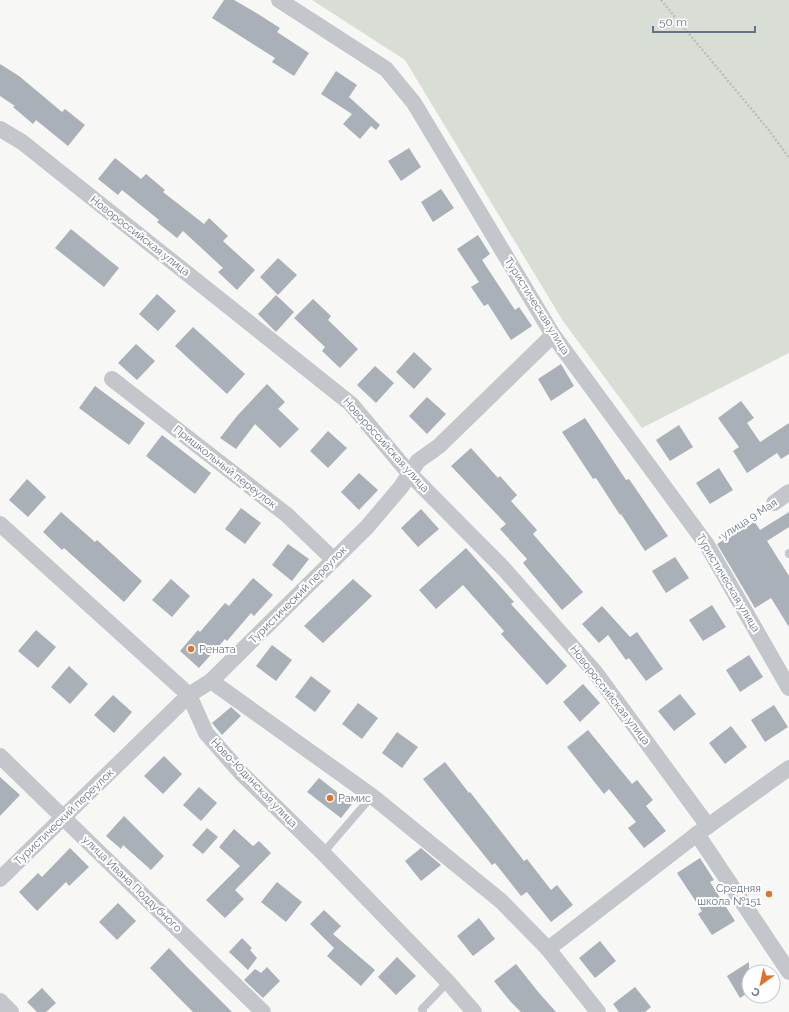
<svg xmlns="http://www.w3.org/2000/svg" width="789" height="1012" font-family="Raleway,sans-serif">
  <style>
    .green { fill: #d8ded6 }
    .building { fill: #aab0b7 }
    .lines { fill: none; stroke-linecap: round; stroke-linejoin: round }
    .path { stroke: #bbbdc0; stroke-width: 2.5; stroke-dasharray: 2 2; stroke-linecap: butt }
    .lane { stroke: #c3c6ca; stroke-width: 8 }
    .street { stroke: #c3c6ca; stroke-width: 16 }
    .poi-dot { fill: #e1722b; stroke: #fff; stroke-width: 1.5 }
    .labels { text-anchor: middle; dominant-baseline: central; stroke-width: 4; stroke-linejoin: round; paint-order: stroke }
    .street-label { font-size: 11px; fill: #677385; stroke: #fff }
    .poi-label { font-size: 11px; fill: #677385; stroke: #fff; text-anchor: start }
  </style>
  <rect width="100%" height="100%" fill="#f7f7f5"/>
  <!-- green -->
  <path class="green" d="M312,0H789V353L642,428L563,321L405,60Z"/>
  <!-- building -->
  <g class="building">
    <path d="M224,0H234L258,14L280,28L277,32L309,53L294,76L272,62L275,58L212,18Z"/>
    <path d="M0,64L19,76L62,112L65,109L85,125L68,146L36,120L33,124L13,107L15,106L0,96Z"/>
    <path d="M336,71L357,85L349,97L380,125L376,130L371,126L360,139L343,124L352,114L321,94Z"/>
    <path d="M409,148L421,167L401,181L388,161Z"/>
    <path d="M115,158L141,179L146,174L165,190L163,192L204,224L209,218L228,236L223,241L255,270L237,290L218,272L223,268L183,231L177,238L157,222L159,220L122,190L118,195L98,179Z"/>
    <path d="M441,189L454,208L433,222L421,202Z"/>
    <path d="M71,229L119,268L104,287L55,248Z"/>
    <path d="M478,235L490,254L482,260L515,310L519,307L532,326L511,340L488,304L484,306L471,287L479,282L457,249Z"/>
    <path d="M278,258L297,275L278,295L260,277Z"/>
    <path d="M157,294L176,311L158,331L139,314Z"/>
    <path d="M276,295L294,312L276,332L258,314Z"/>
    <path d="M313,299L331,316L328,320L358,349L340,368L322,351L325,347L294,318Z"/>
    <path d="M193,327L245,374L227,394L175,346Z"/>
    <path d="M136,344L155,361L137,380L118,363Z"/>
    <path d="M414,352L432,369L414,389L396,372Z"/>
    <path d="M561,364L574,386L551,401L538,379Z"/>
    <path d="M375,366L394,383L376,403L357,385Z"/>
    <path d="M267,384L285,402L278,409L299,429L280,448L255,424L236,449L220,438L237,416Z"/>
    <path d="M95,386L145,423L129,445L79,408Z"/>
    <path d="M427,397L446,414L427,434L409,416Z"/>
    <path d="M741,401L754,418L747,423L760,442L789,423V454L781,459L777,453L747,473L733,451L739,447L718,418Z"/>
    <path d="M585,418L626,480L629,479L668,536L645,551L621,514L620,515L596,478L593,479L562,432Z"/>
    <path d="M679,425L693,447L670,461L656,440Z"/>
    <path d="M328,431L347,448L328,468L310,451Z"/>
    <path d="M162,435L211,473L195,494L146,456Z"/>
    <path d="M471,448L498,478L500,476L517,495L511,501L537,530L533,534L583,592L562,610L523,563L527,559L500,529L506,524L451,466Z"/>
    <path d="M719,468L733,490L710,504L696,483Z"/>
    <path d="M359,473L378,490L359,510L341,492Z"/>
    <path d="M27,479L46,497L28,517L9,500Z"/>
    <path d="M241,508L261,523L245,544L225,529Z"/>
    <path d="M421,509L439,529L418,547L401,528Z"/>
    <path d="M61,512L95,542L97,540L142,581L124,602L64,548L62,550L43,532Z"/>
    <path d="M789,512V527L767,541L789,576V627L771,598L755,608L717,544L754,521L760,530Z"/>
    <path d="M288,544L309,559L292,581L272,565Z"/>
    <path d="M466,548L514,602L511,604L567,666L547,685L501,634L504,631L463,585L436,609L419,590Z"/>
    <path d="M675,557L689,578L666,593L652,571Z"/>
    <path d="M253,578L273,595L254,616L251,613L227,641L225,639L199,668L180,651L198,630L200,632L225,603L229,606Z"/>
    <path d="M171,579L190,596L172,617L152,600Z"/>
    <path d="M353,579L372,596L323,643L304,626Z"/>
    <path d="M712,605L726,627L703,641L689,620Z"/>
    <path d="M602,606L630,637L637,632L663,669L646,681L629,658L626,660L608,635L599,643L582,624Z"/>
    <path d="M36,630L56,647L38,668L18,651Z"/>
    <path d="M272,645L292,660L276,681L256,666Z"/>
    <path d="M749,655L763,677L740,692L726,670Z"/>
    <path d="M69,666L88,684L70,704L51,687Z"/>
    <path d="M311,676L331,691L315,712L295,697Z"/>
    <path d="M583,684L600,703L580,722L563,702Z"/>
    <path d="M680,694L696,714L674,731L658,711Z"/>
    <path d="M113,695L132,712L114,733L94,715Z"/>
    <path d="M358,703L378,718L362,739L342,724Z"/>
    <path d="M774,705L788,727L765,742L751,720Z"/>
    <path d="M231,707L241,716L222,735L212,723Z"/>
    <path d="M731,726L747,747L725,764L709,743Z"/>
    <path d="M588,730L632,784L637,780L653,800L646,806L666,831L644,848L628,828L636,822L609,789L604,794L567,747Z"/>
    <path d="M397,732L418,747L402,768L382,753Z"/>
    <path d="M164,756L182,774L163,794L144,776Z"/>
    <path d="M445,762L469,793L470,792L524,861L527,859L551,890L557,885L573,905L551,922L527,892L521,896L495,863L492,865L423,779Z"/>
    <path d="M0,777L20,795L0,816Z"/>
    <path d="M319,778L352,804L341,818L307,792Z"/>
    <path d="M199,787L217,803L201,821L183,805Z"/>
    <path d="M124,816L164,856L151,870L123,845L121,849L106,836Z"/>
    <path d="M207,828L218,837L203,854L192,845Z"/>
    <path d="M234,829L253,846L259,841L271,853L235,890L244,899L225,918L206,900L240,866L219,847Z"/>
    <path d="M70,848L89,867L69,886L66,882L37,911L19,892L38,873L42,877Z"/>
    <path d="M421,848L441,865L421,881L405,861Z"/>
    <path d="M700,858L714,880L710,882L735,921L712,935L698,914L702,911L677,873Z"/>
    <path d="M277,882L302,902L286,922L261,902Z"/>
    <path d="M118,903L136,921L117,940L99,922Z"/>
    <path d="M324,910L341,926L333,934L375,970L361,986L327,956L334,948L310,924Z"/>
    <path d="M479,918L495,939L473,956L457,936Z"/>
    <path d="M242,938L252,948L250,950L257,958L248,970L229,952Z"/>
    <path d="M600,941L616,961L595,978L579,958Z"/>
    <path d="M169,948L187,967L232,1012H193L177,996L150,968Z"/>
    <path d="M397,957L416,976L396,995L378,977Z"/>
    <path d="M749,962V992L740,998L727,976Z"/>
    <path d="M516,964L539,993L556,1012H521L510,1001L494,981Z"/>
    <path d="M267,967L280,981L263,998L244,980L255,969L261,973Z"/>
    <path d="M635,987L651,1007L645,1012H619L613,1004Z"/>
    <path d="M42,988L56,1003L46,1012H37L27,1002Z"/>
  </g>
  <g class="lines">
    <!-- path -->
    <g class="path">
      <path d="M661,0L768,129L789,158"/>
      <path d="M719,538L763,510"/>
    </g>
    <!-- lane -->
    <g class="lane">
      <path d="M789,553V554"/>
      <path d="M323,853L372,796"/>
      <path d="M423,1012L422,1009L448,982"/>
    </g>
    <!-- street -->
    <g class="street">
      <path d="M279,0L386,69L414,103L553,335L707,545L789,688"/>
      <path d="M0,129L22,142L351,404L409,473L504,569L595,672L708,826"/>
      <path d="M112,379L287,515L334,560"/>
      <path d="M774,503L789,492"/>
      <path d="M0,524L189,695L206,733L241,773L323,853L448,982L474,1012"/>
      <path d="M211,681L372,796L501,901L548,949L598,1012"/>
      <path d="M0,756L263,1012"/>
      <path d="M697,834L789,972"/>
      <path d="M0,879L189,695L211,681L367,527L401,487L418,461L439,446L553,335"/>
      <path d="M548,949L697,834L789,768"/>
      <path d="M0,1001L11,1012"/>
    </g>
  </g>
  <!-- markers -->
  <g class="poi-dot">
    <circle cx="191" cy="649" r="4"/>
    <circle cx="330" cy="798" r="4"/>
    <circle cx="769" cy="894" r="4"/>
  </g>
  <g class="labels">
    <!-- street labels -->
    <g class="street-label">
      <text transform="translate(140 236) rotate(38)">Новороссийская улица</text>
      <text transform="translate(537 306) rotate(58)">Туристическая улица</text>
      <text transform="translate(386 445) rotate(48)">Новороссийская улица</text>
      <text transform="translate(225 467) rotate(38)">Пришкольный переулок</text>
      <text transform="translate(749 519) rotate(-33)">улица 9 Мая</text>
      <text transform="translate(728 583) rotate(59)">Туристическая улица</text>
      <text transform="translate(298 595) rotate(-45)">Туристический переулок</text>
      <text transform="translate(610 695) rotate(52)">Новороссийская улица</text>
      <text transform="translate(254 783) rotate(46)">Ново-Юдинская улица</text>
      <text transform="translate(64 817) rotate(-44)">Туристический переулок</text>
      <text transform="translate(132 884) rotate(44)">улица Ивана Поддубного</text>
    </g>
    <!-- poi labels -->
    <g class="poi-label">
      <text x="199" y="649">Рената</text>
      <text x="338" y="798">Рамис</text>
      <text x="761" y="888" text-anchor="end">Средняя<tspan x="761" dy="13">школа №151</tspan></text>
    </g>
  </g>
  <!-- north arrow -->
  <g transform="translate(761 984) rotate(213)"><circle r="19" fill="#ffffff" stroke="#c2c7ce"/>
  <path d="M0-3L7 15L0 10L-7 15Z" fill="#e1722b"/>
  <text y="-6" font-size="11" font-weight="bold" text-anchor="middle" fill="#677385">С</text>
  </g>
  <!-- scale -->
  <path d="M653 26v6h102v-6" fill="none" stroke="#677385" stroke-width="2"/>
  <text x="659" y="26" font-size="12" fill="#677385" stroke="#ffffff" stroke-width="3" paint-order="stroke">50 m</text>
</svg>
